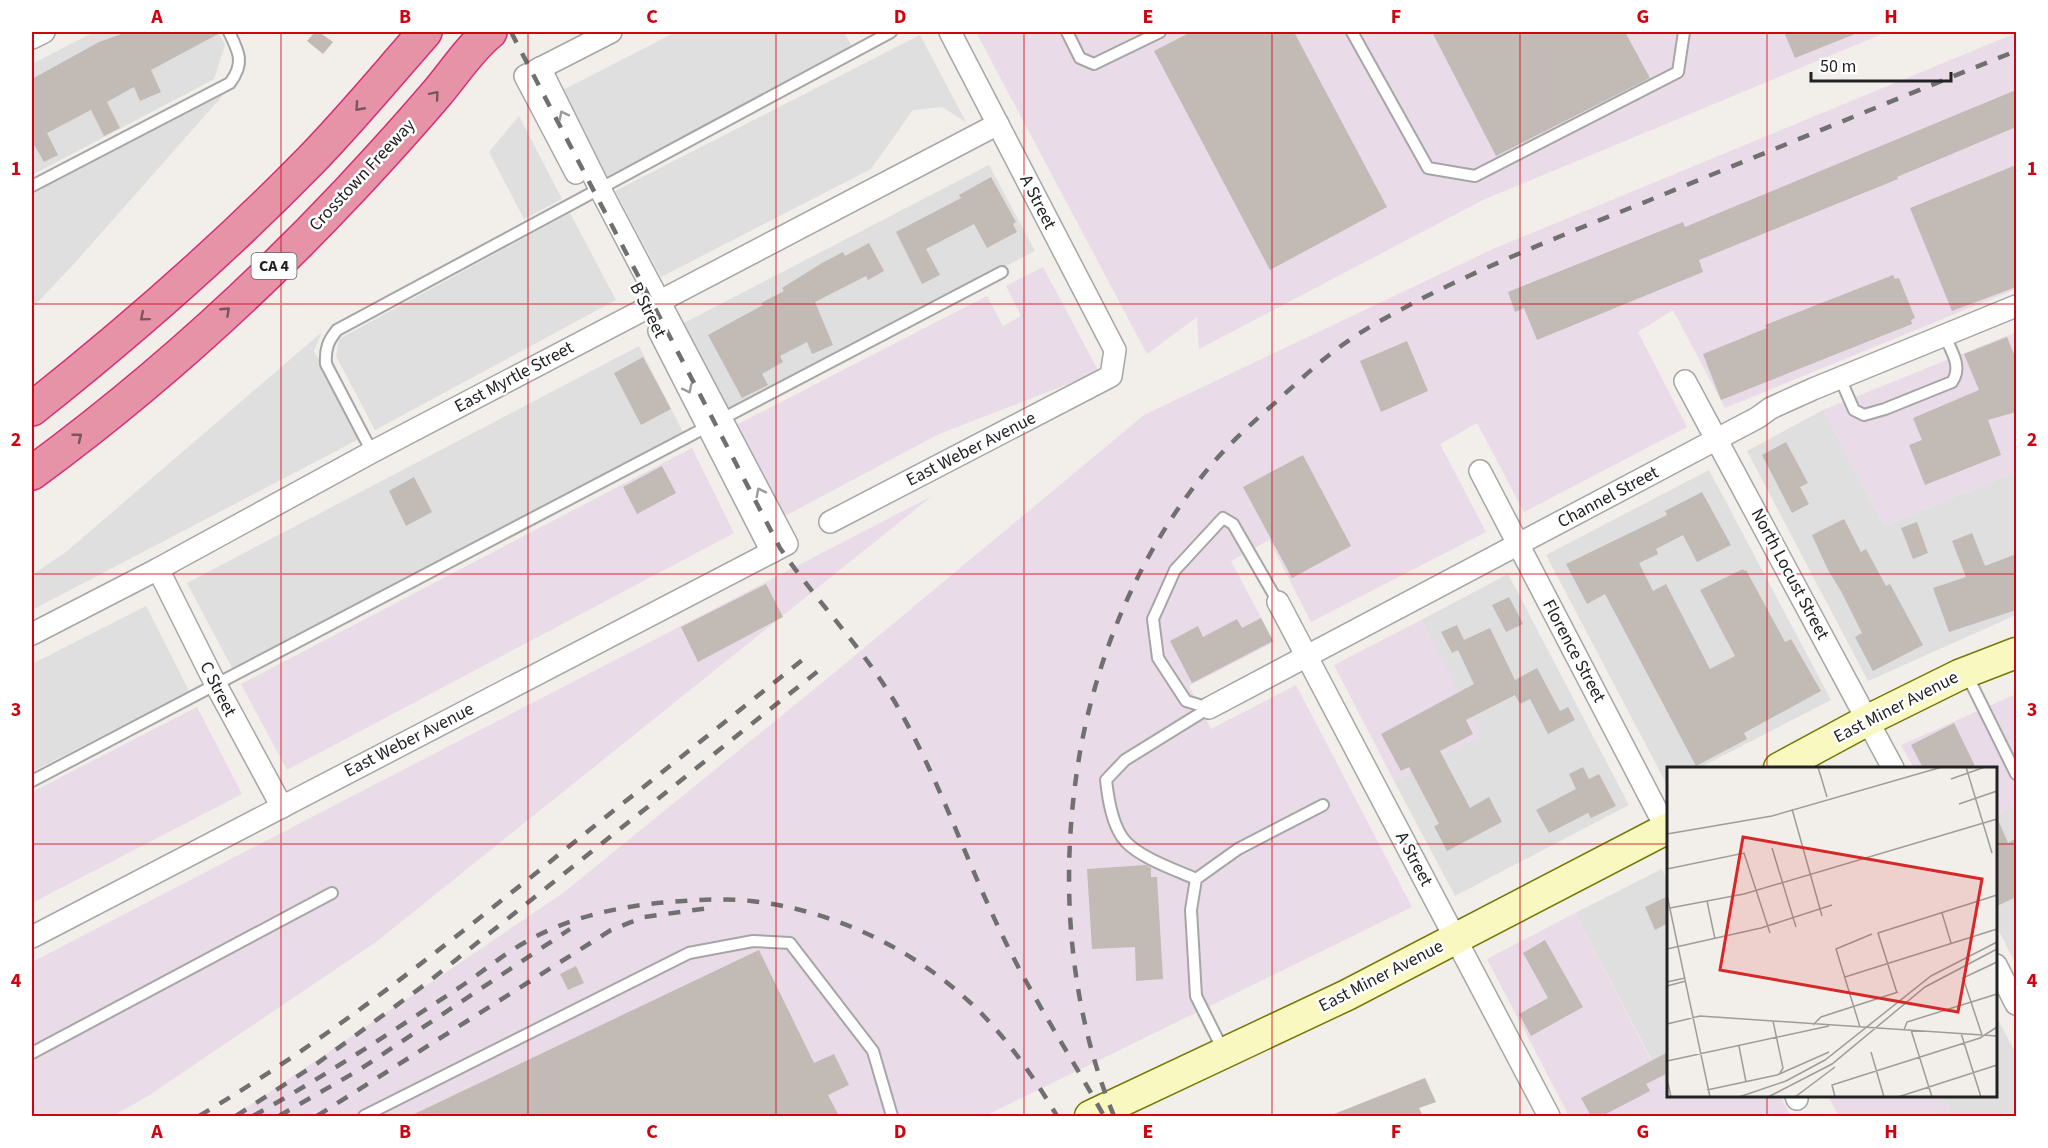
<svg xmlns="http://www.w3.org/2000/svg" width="2048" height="1148" font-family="'Source Sans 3',sans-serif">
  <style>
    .residential { fill: #e0dfdf }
    .industrial { fill: #eadbe8 }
    .building { fill: #c2bab5 }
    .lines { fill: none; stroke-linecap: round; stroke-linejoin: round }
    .lane-casing { stroke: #a6a6a6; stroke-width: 14 }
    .street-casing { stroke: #a6a6a6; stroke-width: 24 }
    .secondary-casing { stroke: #757a07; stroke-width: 33 }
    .highway-casing { stroke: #d82d72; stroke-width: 36 }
    .lane { stroke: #fff; stroke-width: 10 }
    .street { stroke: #fff; stroke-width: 21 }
    .secondary { stroke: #f9f8c0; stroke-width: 30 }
    .highway { stroke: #e693a8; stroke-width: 33 }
    .rail { stroke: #707070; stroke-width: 4.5; stroke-dasharray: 12 12; stroke-linecap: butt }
    .oneway { stroke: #7a555e }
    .oneway2 { stroke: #9c9c9c }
    .grid { fill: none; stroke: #cf0411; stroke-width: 1.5; stroke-opacity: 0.55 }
    .labels { text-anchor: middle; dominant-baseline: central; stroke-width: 5; stroke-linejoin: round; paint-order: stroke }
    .shield { fill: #fff; stroke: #646464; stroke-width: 1.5 }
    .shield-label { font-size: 16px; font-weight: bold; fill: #222 }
    .street-label { font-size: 18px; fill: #222; stroke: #fff }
    .inset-road { fill: none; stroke: #9f9c99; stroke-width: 1.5 }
    .view { fill: #d62828; fill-opacity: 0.15; stroke: #d62828; stroke-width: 3 }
    .inset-edge { fill: none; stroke: #222; stroke-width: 3 }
    .neatline { fill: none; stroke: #cf0411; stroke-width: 2 }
    .grid-label { font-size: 20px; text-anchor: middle; font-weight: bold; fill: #cf0411 }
  </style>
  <rect width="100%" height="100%" fill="#f2eee9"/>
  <!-- residential -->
  <g class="residential">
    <path d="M94,32H218L225,45L214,79L32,175V64Z"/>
    <path d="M676,32H844L854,50L607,176L563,90Z"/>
    <path d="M920,35L966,122L942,107L913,110L871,169L661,277L615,191Z"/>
    <path d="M224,94L72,266L34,306L32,289V194Z"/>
    <path d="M519,116L562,199L524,219L489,152Z"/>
    <path d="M989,165L1035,251L729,410L684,323Z"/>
    <path d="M570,213L616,300L375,430L336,356L339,339Z"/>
    <path d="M322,332L314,351L359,439L32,610V575L66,552Z"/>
    <path d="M639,346L684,434L232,668L187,583Z"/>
    <path d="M1823,410L1884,526L2016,472V615L1868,681L1747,451Z"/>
    <path d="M1709,470L1831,700L1699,768H1668V785H1667L1546,555Z"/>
    <path d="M1508,574L1629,805L1455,896L1394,781L1481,735L1421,620Z"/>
    <path d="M146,606L189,691L32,772V664Z"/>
    <path d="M2016,805V965L1996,925V816Z"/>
    <path d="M1662,869L1668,882V1081L1664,1084L1575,913Z"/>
    <path d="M1996,1016L2013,1048L2016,1047V1116H1953L1942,1096H1996Z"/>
  </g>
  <!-- industrial -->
  <g class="industrial">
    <path d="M976,32H1887L1483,200L1199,349L1197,317L1147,354Z"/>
    <path d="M2016,33V289L1725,408L1673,310L1638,332L1687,427L1524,512L1477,423L1440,444L1486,532L1311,622L1269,540L1231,561L1274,642L1189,686L1211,729L1296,685L1412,907L985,1116H234L563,893L828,678L1144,415L1493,249Z"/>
    <path d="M1043,267L1099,372L939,434L783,517L736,425L987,296L1003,326L1021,316L1006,286Z"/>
    <path d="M2016,332V472L1884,526L1823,410Z"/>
    <path d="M692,448L734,533L287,770L241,684Z"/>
    <path d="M932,496L376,942L145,1098L112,1116H32V962Z"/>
    <path d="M1421,620L1482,735L1394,781L1334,665Z"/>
    <path d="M2016,694V805L1996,816V768H1914L1901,745Z"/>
    <path d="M197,707L242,794L32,903V792Z"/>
    <path d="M1575,913L1663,1084L1668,1081V1096H1780L1791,1116H1569L1487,959Z"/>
    <path d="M1828,1096H1942L1953,1116H1839Z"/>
  </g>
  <!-- building -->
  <g class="building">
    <path d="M127,32H222L151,70L161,92L140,101L134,87L107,102L120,128L104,136L91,110L47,133L58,155L44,162L32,141V79L99,42Z"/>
    <path d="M315,32H319L333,42L323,54L307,41Z"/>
    <path d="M1191,32H1294L1387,207L1270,270L1154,51Z"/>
    <path d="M1432,32H1625L1650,78L1496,156Z"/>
    <path d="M1784,32H1860L1795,58Z"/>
    <path d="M2016,90V127L1897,177L1898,179L1699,260L1703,272L1537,340L1524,308L1515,312L1508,292L1683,222L1685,227Z"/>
    <path d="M2016,165V287L1952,311L1910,208Z"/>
    <path d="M991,177L1016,222L1013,224L1017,232L987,248L974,224L926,249L940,275L922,284L896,232L961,198L959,195Z"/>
    <path d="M869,243L884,271L868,280L866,276L815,302L833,345L812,354L807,342L780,356L783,362L762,374L768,385L742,398L708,335L763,305L761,303L784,291L782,288L822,263L843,252L845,256Z"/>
    <path d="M1893,275L1895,279L1899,278L1915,318L1911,320L1912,324L1721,400L1703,354L1767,328L1765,325Z"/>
    <path d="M2007,337L2016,359V412L1988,420L2001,455L1925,485L1909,445L1922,440L1913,418L1979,390L1964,354Z"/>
    <path d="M1407,341L1428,391L1381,412L1360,361Z"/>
    <path d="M643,357L671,409L641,425L614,373Z"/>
    <path d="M1786,442L1808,483L1800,487L1809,504L1792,513L1762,455Z"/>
    <path d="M1303,455L1351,546L1292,578L1243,487Z"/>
    <path d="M662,466L676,493L637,514L623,487Z"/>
    <path d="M414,477L432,512L406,526L389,491Z"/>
    <path d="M1702,492L1731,545L1697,562L1683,535L1656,549L1658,554L1639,563L1653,591L1666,584L1710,669L1735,656L1700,590L1743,569L1744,571L1746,570L1785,642L1791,639L1821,691L1744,733L1747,739L1696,766L1605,594L1587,604L1566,564L1667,515L1665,511Z"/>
    <path d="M1844,519L1861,552L1866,549L1886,586L1890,584L1923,645L1873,671L1855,637L1862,633L1841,591L1828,570L1812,535Z"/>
    <path d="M1917,522L1928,553L1913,559L1901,528Z"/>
    <path d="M1972,533L1985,566L2016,554V610L1949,632L1933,588L1966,577L1952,541Z"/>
    <path d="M766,584L783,617L698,662L681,627Z"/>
    <path d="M1509,597L1523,624L1506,632L1492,605Z"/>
    <path d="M1261,618L1273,641L1192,683L1170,641L1198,626L1203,637L1237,619L1242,628Z"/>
    <path d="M1457,625L1464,640L1490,628L1515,680L1537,668L1560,711L1568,707L1575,720L1548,734L1530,699L1520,704L1515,695L1466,720L1473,734L1440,751L1470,808L1489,797L1502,822L1447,851L1434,826L1439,824L1409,767L1401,771L1381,734L1474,684L1458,650L1452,653L1441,632Z"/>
    <path d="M1954,723L1976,768H1923L1911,745Z"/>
    <path d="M1583,767L1589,779L1599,774L1616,806L1591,818L1588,813L1549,833L1536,810L1576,789L1569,774Z"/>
    <path d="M1995,813L2008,843L2016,838V897L1995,907Z"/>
    <path d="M1146,865L1151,868V877H1157L1163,979L1136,981L1135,947L1092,949L1087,869Z"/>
    <path d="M1668,896V923L1655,930L1645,907Z"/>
    <path d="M1545,940L1583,1007L1531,1036L1519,1014L1548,998L1523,953Z"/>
    <path d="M759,950L814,1063L834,1054L849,1085L828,1095L839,1116H410Z"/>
    <path d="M576,966L584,983L568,990L560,974Z"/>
    <path d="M1668,1052V1073L1646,1084L1650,1091L1602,1116H1591L1581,1098Z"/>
    <path d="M1425,1078L1436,1102L1419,1108L1423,1116H1329Z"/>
  </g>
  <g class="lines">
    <defs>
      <g id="lane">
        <path d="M1067,32L1080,58L1094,64L1160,32"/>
        <path d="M1352,32L1428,168L1475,176L1678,72L1684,32"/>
        <path d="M32,186L230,83C245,63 239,52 229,32"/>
        <path d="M1840,378L1854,410L1864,415L1885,409L1952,382C1963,367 1951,350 1944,335"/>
        <path d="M372,452L326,364C325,349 328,341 337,330L891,32"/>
        <path d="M1967,675L2016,774"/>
        <path d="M1209,708L1186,701L1158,658L1153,619L1175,570L1223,518L1233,524L1278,602"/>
        <path d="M32,781L1002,272"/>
        <path d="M1196,879C1176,870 1141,858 1126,842C1112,827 1108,798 1106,780L1125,760L1209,708"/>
        <path d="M1224,1052L1196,996L1191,910L1196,879L1238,849L1323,805"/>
        <path d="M32,1053L332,893"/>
        <path d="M364,1116L689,953L753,941L790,943L873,1051L892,1116"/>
      </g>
      <g id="street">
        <path d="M32,38L44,32"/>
        <path d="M576,173L525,76L611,32"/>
        <path d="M659,331L772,552"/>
        <path d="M1685,381L1893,768"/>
        <path d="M1480,471L1668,832"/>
        <path d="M830,522L1111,376L1115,350L950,32"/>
        <path d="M158,569L216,685L282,807"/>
        <path d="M1278,602L1549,1116"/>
        <path d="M32,634L158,569L372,452L998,124"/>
        <path d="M1209,708L1717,439L1757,418L1771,408L1813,389L2016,306"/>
        <path d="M32,937L787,544L600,189L540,68"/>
        <path d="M1996,965L2016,1004"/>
        <path d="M1796,1096L1797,1099"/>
      </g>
      <g id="secondary">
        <path d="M1779,768L1868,720L1959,675L2016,653"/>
        <path d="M1090,1116L1347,995L1668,828"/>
      </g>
      <g id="highway">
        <path d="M32,409C129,332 223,250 310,161C350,120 387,75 425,32"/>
        <path d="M32,473C145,390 252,294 348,192C378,160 408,127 437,93C454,73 470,48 490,32"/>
      </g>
    </defs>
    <!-- lane casing -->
    <use href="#lane" class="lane-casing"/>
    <!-- street casing -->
    <use href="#street" class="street-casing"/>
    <!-- secondary casing -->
    <use href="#secondary" class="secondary-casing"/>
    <!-- highway casing -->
    <use href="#highway" class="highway-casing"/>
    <!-- lane -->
    <use href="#lane" class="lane"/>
    <!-- street -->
    <use href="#street" class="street"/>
    <!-- secondary -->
    <use href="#secondary" class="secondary"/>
    <!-- highway -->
    <use href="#highway" class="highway"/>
    <!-- rail -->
    <g class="rail">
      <path d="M511,32L780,548C817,602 863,648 896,704C940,780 967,864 1006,943C1035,1002 1072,1058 1104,1116"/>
      <path d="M199,1116C320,1045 431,957 541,869C629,798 718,728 806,657"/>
      <path d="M236,1116L315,1065L427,983L818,671"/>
      <path d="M253,1116C322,1078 388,1034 454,991C479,975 503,954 529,940C573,916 621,906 670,902C697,900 724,898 751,901C835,910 918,951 978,1010C1009,1041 1035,1079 1057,1116"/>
      <path d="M279,1116L359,1070L570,929"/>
      <path d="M317,1116L611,930L644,917L716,907"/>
      <path d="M1114,1116C1067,1001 1059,874 1080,752C1098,652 1139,555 1203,475C1225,447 1251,424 1277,401C1301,379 1324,357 1351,339C1373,324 1398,311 1421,299C1496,261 1573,231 1650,200C1772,150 1894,100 2016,51"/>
    </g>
  </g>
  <!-- one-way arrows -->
  <defs><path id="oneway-chevron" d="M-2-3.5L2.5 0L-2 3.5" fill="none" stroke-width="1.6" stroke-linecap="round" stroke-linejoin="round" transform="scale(1.5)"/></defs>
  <g class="oneway">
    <use href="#oneway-chevron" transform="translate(435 95) rotate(-50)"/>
    <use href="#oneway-chevron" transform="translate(359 107) rotate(132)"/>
    <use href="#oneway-chevron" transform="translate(226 311) rotate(-43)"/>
    <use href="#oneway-chevron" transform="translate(144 317) rotate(140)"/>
    <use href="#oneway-chevron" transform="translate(78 437) rotate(-38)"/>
  </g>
  <g class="oneway2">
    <use href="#oneway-chevron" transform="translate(563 115) rotate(-117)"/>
    <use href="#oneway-chevron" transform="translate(688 389) rotate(63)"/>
    <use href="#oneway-chevron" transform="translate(760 492) rotate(-117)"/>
  </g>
  <!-- grid -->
  <path class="grid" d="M281,32V1116M528,32V1116M776,32V1116M1024,32V1116M1272,32V1116M1520,32V1116M1767,32V768M32,304H2016M32,574H2016M32,844H1668M1996,844H2016M1767,1096V1116"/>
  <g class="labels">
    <!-- shield labels -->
    <rect class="shield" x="251.5" y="253" width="45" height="26" rx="4.5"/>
    <g class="shield-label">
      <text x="274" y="266">CA 4</text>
    </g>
    <!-- street labels -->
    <g class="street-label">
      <text transform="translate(362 175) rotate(-47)">Crosstown Freeway</text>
      <text transform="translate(1038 202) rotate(63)">A Street</text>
      <text transform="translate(648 310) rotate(63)">B Street</text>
      <text transform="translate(514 377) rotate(-28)">East Myrtle Street</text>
      <text transform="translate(971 449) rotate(-27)">East Weber Avenue</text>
      <text transform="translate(1608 497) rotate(-28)">Channel Street</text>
      <text transform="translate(1790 574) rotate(62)">North Locust Street</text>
      <text transform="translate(1574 651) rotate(62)">Florence Street</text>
      <text transform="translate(218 689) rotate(63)">C Street</text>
      <text transform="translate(1896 707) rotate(-27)">East Miner Avenue</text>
      <text transform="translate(409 740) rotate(-27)">East Weber Avenue</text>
      <text transform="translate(1414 859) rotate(62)">A Street</text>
      <text transform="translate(1381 976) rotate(-27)">East Miner Avenue</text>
    </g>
  </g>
  <!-- overview -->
  <g transform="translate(1667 767)">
    <rect width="330" height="330" fill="#f2eee9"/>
    <path class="inset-road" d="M151,0L160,30M299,0L325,86M284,12L318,0M292,37L330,24M125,42L155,149M0,67L105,49L275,0M105,81L129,160M0,102L77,86L103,166M0,128L43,330M40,134L48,172M3,141L77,127L330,52M275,146L284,176M0,182L94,161L165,138M178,210L330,162M0,215L18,211M0,219L19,214M230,226L211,166L330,128M106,254L116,301L113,306M0,257L33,249L330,269M146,258L154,250L231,225M193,260L169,182L205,167M237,263L240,255L330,227M244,263L265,330M294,266L314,330M315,268L296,211L330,195M72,279L79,315M204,285L217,330M0,294L162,259M110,308L162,285M0,312L4,330M40,323L110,308M72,330L119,314L158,293L264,209L330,175M101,330L165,297L258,220L330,182M128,330L168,300M168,330L165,318L313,271L330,260M231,330L330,298"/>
    <path class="view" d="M76,70L315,112L291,245L53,203Z"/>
    <rect width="330" height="330" class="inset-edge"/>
  </g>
  <!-- border -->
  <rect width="2048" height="1148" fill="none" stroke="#ffffff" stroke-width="66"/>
  <!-- scale -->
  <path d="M1811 72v9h140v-9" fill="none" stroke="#222222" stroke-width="3"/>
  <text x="1820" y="72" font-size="18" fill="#222222" stroke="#ffffff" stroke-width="4.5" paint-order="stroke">50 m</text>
  <rect x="33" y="33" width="1982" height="1082" class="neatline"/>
  <g class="grid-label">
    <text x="157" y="23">A</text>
    <text x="405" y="23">B</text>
    <text x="652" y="23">C</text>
    <text x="900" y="23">D</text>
    <text x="1148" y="23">E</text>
    <text x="1396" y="23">F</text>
    <text x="1643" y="23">G</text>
    <text x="1891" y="23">H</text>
    <text x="16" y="175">1</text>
    <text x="2032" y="175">1</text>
    <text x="16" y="446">2</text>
    <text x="2032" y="446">2</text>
    <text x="16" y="716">3</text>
    <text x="2032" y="716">3</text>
    <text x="16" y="987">4</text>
    <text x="2032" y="987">4</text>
    <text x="157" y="1138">A</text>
    <text x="405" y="1138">B</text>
    <text x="652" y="1138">C</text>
    <text x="900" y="1138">D</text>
    <text x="1148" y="1138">E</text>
    <text x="1396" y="1138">F</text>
    <text x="1643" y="1138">G</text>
    <text x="1891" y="1138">H</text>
  </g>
</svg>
